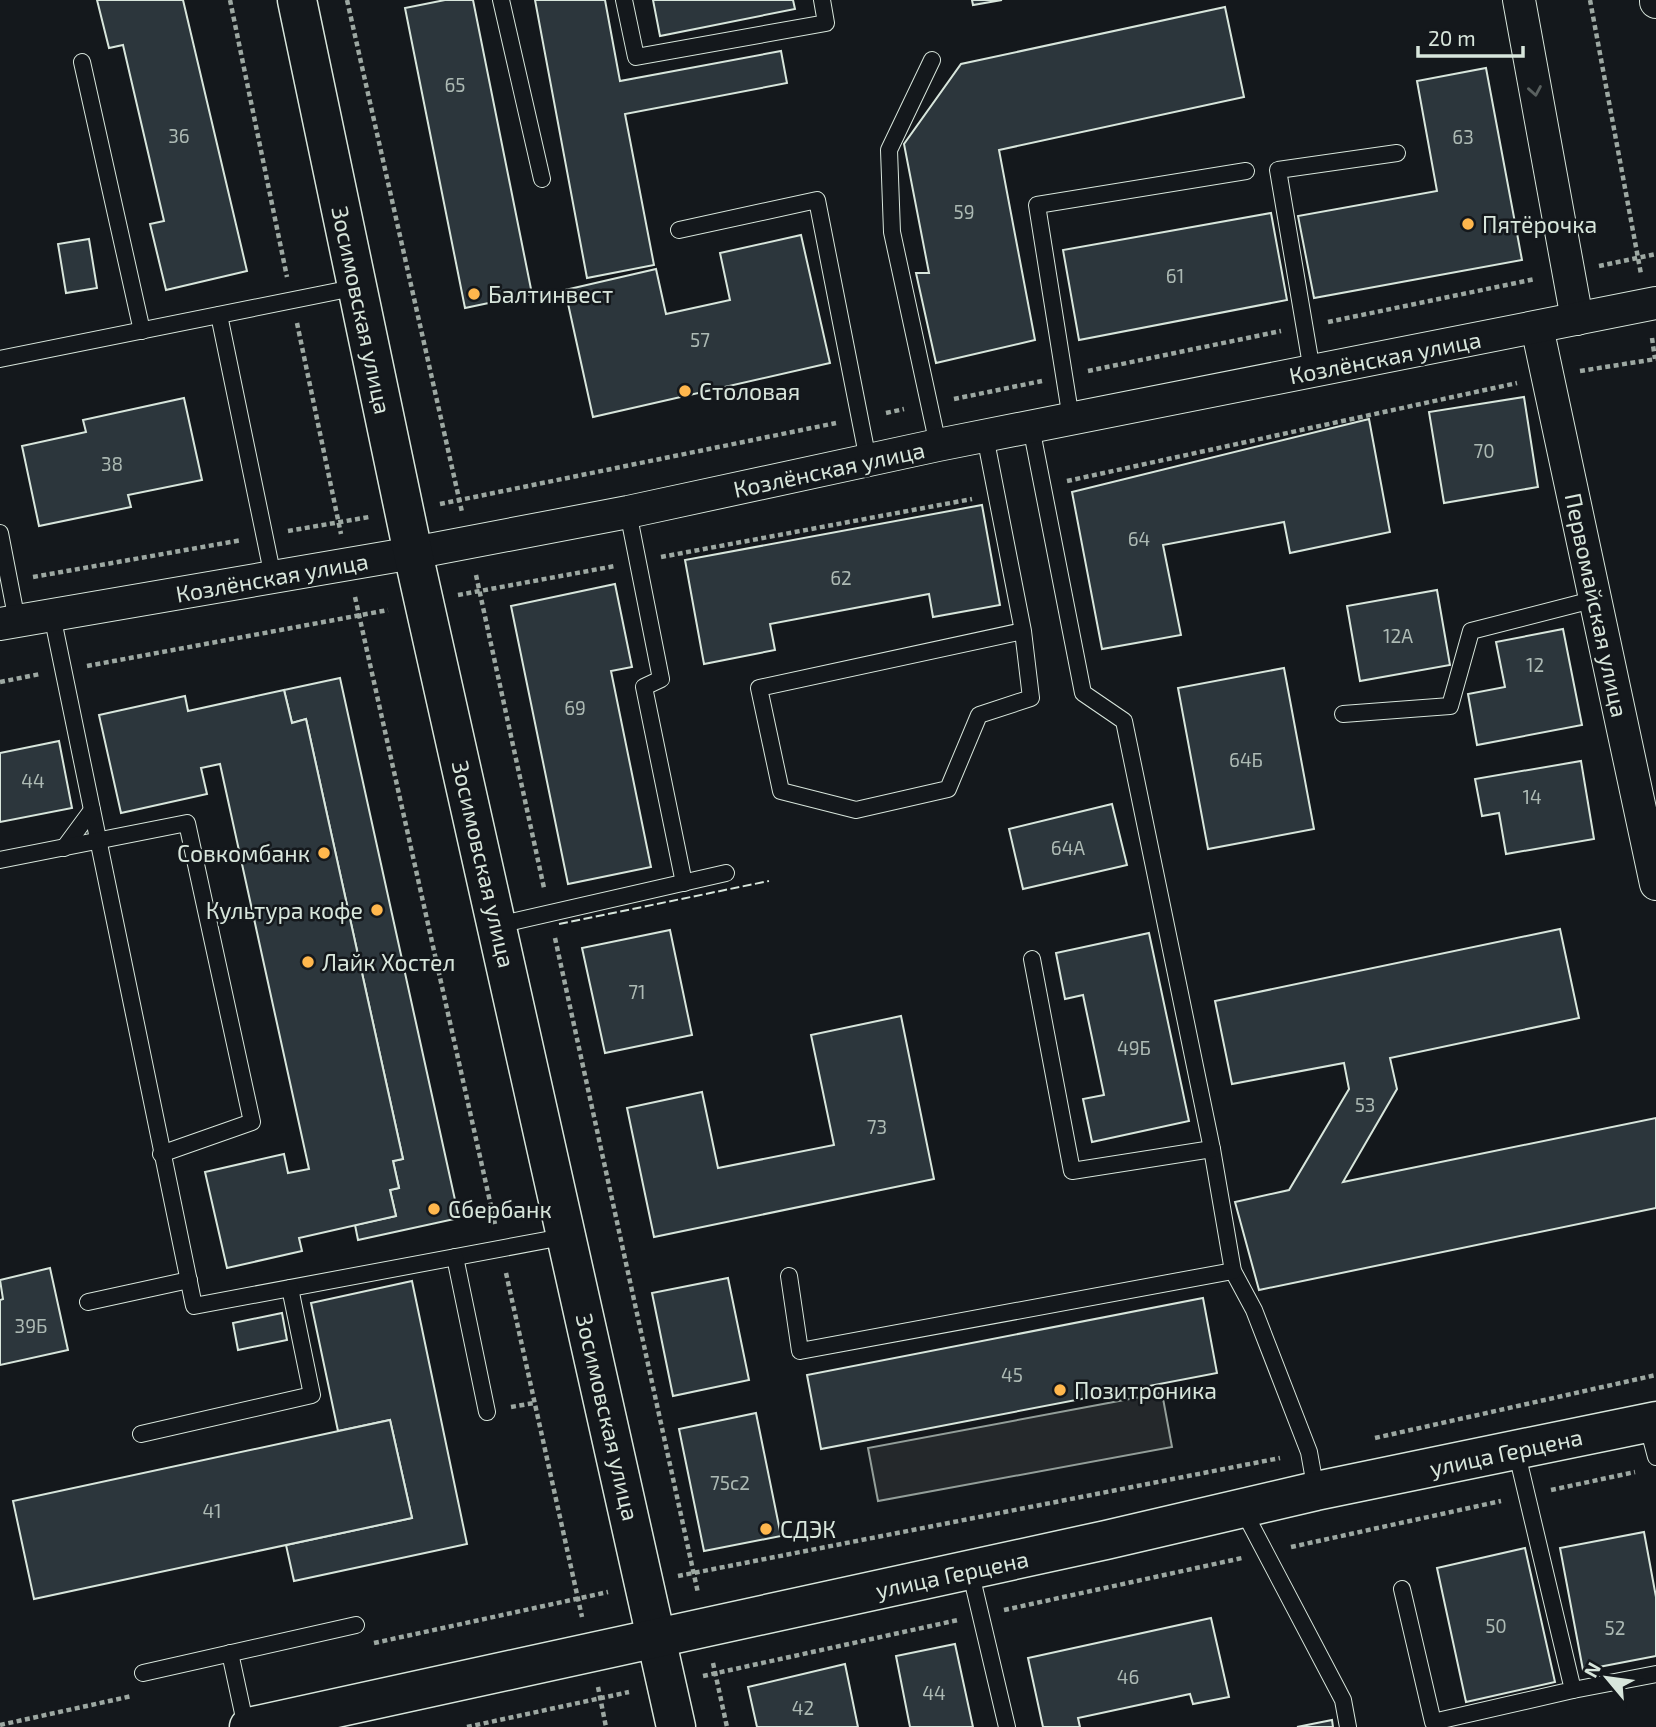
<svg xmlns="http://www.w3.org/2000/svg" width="1656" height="1727" font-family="'Exo 2',sans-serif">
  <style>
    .parking { fill: #24282b; stroke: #939e99; stroke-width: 2 }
    .building { fill: #2c363c; stroke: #d8e6dc; stroke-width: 2 }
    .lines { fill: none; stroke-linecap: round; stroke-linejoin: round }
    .lane-casing { stroke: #d8e6dc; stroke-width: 18 }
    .street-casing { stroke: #d8e6dc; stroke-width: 34 }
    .secondary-casing { stroke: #d8e6dc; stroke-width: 41 }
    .path { stroke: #9da8a2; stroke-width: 4.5; stroke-dasharray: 5 3.5; stroke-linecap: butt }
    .lane { stroke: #14181c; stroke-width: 16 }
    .street { stroke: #14181c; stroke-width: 32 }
    .secondary { stroke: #14181c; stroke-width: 38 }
    .fence { stroke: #d8e6dc; stroke-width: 2; stroke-dasharray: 9 3.5; stroke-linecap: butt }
    .oneway { stroke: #59605f }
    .poi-dot { fill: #ffb74d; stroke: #14181c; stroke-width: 2.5 }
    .labels { text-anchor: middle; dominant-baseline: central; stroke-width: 5; stroke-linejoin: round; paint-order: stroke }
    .number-label { font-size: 19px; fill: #adbab4 }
    .poi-label { font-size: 23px; fill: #d8e6dc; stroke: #14181c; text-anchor: start }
    .street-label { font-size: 23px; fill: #d8e6dc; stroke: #14181c }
  </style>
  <rect width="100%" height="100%" fill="#14181c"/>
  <!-- parking -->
  <path class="parking" d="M1162,1393L1172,1447L878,1501L868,1448Z"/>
  <!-- building -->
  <g class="building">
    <path d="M97,0H183L247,271L166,290L150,224L164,221L123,45L109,48Z"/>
    <path d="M445,0H473L532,294L465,308L405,8Z"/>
    <path d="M535,0H605L620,81L781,51L787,83L625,114L654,265L587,278Z"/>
    <path d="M653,0H793L795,9L660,36Z"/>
    <path d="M972,0H1002L973,5Z"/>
    <path d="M1225,7L1244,97L999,150L1035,340L936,363L916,273H929L904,144L961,64Z"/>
    <path d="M1486,68L1522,260L1314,298L1298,216L1437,191L1417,81Z"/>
    <path d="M1271,213L1287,300L1079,340L1063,250Z"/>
    <path d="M801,235L830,363L593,417L565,290L656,269L666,314L730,300L720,253Z"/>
    <path d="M89,239L97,288L66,293L58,244Z"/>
    <path d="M1524,397L1538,487L1444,503L1429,412Z"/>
    <path d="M184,398L202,480L128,495L131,507L39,526L22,446L86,432L83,420Z"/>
    <path d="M1369,419L1390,532L1290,553L1284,522L1163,545L1181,635L1102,649L1072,492Z"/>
    <path d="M982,505L1000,605L933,617L929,594L770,624L775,650L704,664L685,560Z"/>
    <path d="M615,584L632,667L611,671L651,867L568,884L511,606Z"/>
    <path d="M1437,590L1450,665L1360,681L1347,606Z"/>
    <path d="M1563,629L1582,725L1477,745L1468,694L1505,687L1496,642Z"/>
    <path d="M1284,668L1314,829L1208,849L1178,688Z"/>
    <path d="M340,678L459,1218L358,1240L355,1225L396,1216L390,1190L399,1188L393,1161L403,1159L306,719L292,723L284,690Z"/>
    <path d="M284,690L292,723L306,719L403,1159L393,1161L399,1188L390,1190L396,1216L299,1238L302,1251L227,1268L205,1172L284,1154L288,1173L309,1169L220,764L201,768L207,794L121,813L99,715L185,696L188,711Z"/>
    <path d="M59,741L72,808L0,822V753Z"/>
    <path d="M1581,761L1594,839L1506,854L1499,813L1482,816L1475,779Z"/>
    <path d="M1112,804L1127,865L1023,889L1009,829Z"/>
    <path d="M1560,929L1579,1018L1390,1058L1397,1089L1343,1182L1656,1118V1208L1259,1290L1235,1202L1289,1190L1349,1089L1344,1063L1232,1084L1215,1001Z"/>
    <path d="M670,930L692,1035L605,1053L582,948Z"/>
    <path d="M1149,933L1189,1121L1092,1142L1083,1099L1104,1095L1083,995L1065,999L1056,953Z"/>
    <path d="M901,1016L934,1179L654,1237L627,1108L702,1092L718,1168L834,1145L811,1035Z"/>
    <path d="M50,1268L68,1350L0,1365V1300L3,1299L0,1280Z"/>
    <path d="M728,1278L749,1380L673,1396L652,1293Z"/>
    <path d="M412,1281L467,1544L294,1581L286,1545L412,1518L390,1420L338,1431L311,1303Z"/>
    <path d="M1203,1298L1217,1373L821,1449L807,1375Z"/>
    <path d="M282,1313L287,1340L238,1350L233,1323Z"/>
    <path d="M756,1413L781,1536L704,1551L679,1429Z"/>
    <path d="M390,1420L412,1518L34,1599L13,1501Z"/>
    <path d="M1644,1532L1656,1597V1656L1583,1670L1560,1548Z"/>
    <path d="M1525,1548L1555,1682L1466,1702L1437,1568Z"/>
    <path d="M1211,1618L1229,1697L1193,1704L1190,1694L1078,1718L1080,1727H1043L1028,1658Z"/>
    <path d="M955,1644L973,1727H910L896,1656Z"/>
    <path d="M845,1664L858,1727H757L748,1687Z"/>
    <path d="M1332,1720L1333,1727H1297Z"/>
  </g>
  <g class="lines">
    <defs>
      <g id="lane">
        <path d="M501,0L542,179"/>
        <path d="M624,0L636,57L826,23L822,0"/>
        <path d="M932,60L889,150L892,232L938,445"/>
        <path d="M82,62L142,331"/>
        <path d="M679,230L817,200L868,460"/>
        <path d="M219,315L273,577"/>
        <path d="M0,359L358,287"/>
        <path d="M1312,371L1278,170L1397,153"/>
        <path d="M1071,419L1037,205L1246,171"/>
        <path d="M1031,427L1083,693L1124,721L1212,1149L1233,1271L1254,1310L1309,1452L1316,1491"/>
        <path d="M985,436L1023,631L759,688L781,791L856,810L948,789L979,715L1031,698L1023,631"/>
        <path d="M628,512L661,679L644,687L684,883"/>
        <path d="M0,533L17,621"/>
        <path d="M52,615L194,1306L568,1236"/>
        <path d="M1343,714L1450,706L1471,631L1596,599"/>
        <path d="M64,848L92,810"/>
        <path d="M0,860L187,823L252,1122L161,1154"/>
        <path d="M498,925L726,873"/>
        <path d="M1032,959L1072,1171L1212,1149"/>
        <path d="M455,1257L487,1412"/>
        <path d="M789,1276L800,1351L1233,1271"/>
        <path d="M88,1302L189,1280"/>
        <path d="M1647,1423L1656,1457"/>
        <path d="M141,1434L312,1395L290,1288"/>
        <path d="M1242,1508L1343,1700L1348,1727"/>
        <path d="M970,1570L1007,1727"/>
        <path d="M1402,1589L1433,1722L1573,1690L1516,1450"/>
        <path d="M230,1653L246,1727"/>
        <path d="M143,1673L356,1625"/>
        <path d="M1573,1690L1656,1674"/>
      </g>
      <g id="street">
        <path d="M1519,0L1577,319"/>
        <path d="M1656,0V2"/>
        <path d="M1537,327L1656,884"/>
        <path d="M0,624L413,553L628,512L938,445L1656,303"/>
      </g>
      <g id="secondary">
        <path d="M297,0L413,553L676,1727"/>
        <path d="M249,1727L1106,1540L1316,1491L1656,1421"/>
      </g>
    </defs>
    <!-- lane casing -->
    <use href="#lane" class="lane-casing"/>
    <!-- street casing -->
    <use href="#street" class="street-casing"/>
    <!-- secondary casing -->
    <use href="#secondary" class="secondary-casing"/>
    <!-- path -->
    <g class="path">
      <path d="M230,0L287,277"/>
      <path d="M347,0L462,512"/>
      <path d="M1590,0L1641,274"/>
      <path d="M1599,266L1656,254"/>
      <path d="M1328,322L1535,279"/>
      <path d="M297,323L341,534"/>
      <path d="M1652,338L1655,359"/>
      <path d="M1088,371L1281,331"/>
      <path d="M1580,371L1656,359"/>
      <path d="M954,399L1042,381"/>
      <path d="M886,413L904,409"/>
      <path d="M1067,481L1517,383"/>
      <path d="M440,504L836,423"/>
      <path d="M288,531L369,517"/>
      <path d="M661,557L972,499"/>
      <path d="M476,575L544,888"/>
      <path d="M33,577L242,540"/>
      <path d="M458,595L615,566"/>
      <path d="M355,597L495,1224"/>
      <path d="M87,666L388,610"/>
      <path d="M0,682L40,674"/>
      <path d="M555,938L698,1593"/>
      <path d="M506,1273L582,1617"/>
      <path d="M511,1407L534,1403"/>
      <path d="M1375,1438L1656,1375"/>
      <path d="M1551,1490L1635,1472"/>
      <path d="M1291,1547L1501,1501"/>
      <path d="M678,1576L1280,1458"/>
      <path d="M1004,1610L1242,1558"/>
      <path d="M374,1643L608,1592"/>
      <path d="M713,1663L727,1727"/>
      <path d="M703,1676L958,1620"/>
      <path d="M598,1687L606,1727"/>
      <path d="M0,1725L132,1696"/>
      <path d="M467,1727L629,1692"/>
    </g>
    <!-- lane -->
    <use href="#lane" class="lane"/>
    <!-- street -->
    <use href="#street" class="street"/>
    <!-- secondary -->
    <use href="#secondary" class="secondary"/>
    <!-- fence -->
    <path class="fence" d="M559,924L769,881"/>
  </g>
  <!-- one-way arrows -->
  <defs><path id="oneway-chevron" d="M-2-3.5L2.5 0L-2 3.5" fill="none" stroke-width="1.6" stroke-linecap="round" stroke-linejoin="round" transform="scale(1.75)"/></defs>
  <use class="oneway" href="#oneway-chevron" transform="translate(1535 91) rotate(80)"/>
  <!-- markers -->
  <g class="poi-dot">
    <circle cx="1468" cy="224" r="7"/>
    <circle cx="474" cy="294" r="7"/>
    <circle cx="685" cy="391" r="7"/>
    <circle cx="324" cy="853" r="7"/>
    <circle cx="377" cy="910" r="7"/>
    <circle cx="308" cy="962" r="7"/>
    <circle cx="434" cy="1209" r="7"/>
    <circle cx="1060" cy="1390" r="7"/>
    <circle cx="766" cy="1529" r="7"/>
  </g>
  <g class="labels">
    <!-- number labels -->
    <g class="number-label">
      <text x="455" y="84">65</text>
      <text x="179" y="135">36</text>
      <text x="1463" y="136">63</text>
      <text x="964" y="211">59</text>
      <text x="1175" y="275">61</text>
      <text x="700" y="339">57</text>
      <text x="1484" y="450">70</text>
      <text x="112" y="463">38</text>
      <text x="1139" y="538">64</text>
      <text x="841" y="577">62</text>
      <text x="1398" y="635">12А</text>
      <text x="1535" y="664">12</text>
      <text x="575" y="707">69</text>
      <text x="1246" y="759">64Б</text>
      <text x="33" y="780">44</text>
      <text x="1532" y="796">14</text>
      <text x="1068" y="847">64А</text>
      <text x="637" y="991">71</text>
      <text x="1134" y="1047">49Б</text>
      <text x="1365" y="1104">53</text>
      <text x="877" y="1126">73</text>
      <text x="31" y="1325">39Б</text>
      <text x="1012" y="1374">45</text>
      <text x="730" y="1482">75с2</text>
      <text x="212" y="1510">41</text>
      <text x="1496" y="1625">50</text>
      <text x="1615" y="1627">52</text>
      <text x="1128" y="1676">46</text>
      <text x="934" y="1692">44</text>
      <text x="803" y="1707">42</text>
    </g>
    <!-- poi labels -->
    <g class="poi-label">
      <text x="1482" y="224">Пятёрочка</text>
      <text x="488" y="294">Балтинвест</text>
      <text x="699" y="391">Столовая</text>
      <text x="310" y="853" text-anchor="end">Совкомбанк</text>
      <text x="363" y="910" text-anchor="end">Культура кофе</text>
      <text x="322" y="962">Лайк Хостел</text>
      <text x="448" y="1209">Сбербанк</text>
      <text x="1074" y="1390">Позитроника</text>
      <text x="780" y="1529">СДЭК</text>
    </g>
    <!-- street labels -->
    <g class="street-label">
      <text transform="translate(362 310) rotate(78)">Зосимовская улица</text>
      <text transform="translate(1385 357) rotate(-11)">Козлёнская улица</text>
      <text transform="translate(829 469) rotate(-12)">Козлёнская улица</text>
      <text transform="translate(272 577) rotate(-10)">Козлёнская улица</text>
      <text transform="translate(1597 605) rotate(78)">Первомайская улица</text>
      <text transform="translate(484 864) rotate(77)">Зосимовская улица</text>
      <text transform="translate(608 1417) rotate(77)">Зосимовская улица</text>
      <text transform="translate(1506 1452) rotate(-12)">улица Герцена</text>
      <text transform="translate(952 1574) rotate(-12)">улица Герцена</text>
    </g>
  </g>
  <!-- north arrow -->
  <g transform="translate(1607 1678) rotate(299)" stroke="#14181c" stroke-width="5" paint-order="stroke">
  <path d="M0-5L12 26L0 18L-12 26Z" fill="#d8e6dc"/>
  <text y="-10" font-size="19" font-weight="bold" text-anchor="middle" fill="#d8e6dc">N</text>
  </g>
  <!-- scale -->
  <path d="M1418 46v10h105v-10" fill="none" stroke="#d8e6dc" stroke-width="3.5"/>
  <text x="1428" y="46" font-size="21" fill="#d8e6dc" stroke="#14181c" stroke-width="5" paint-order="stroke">20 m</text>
</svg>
